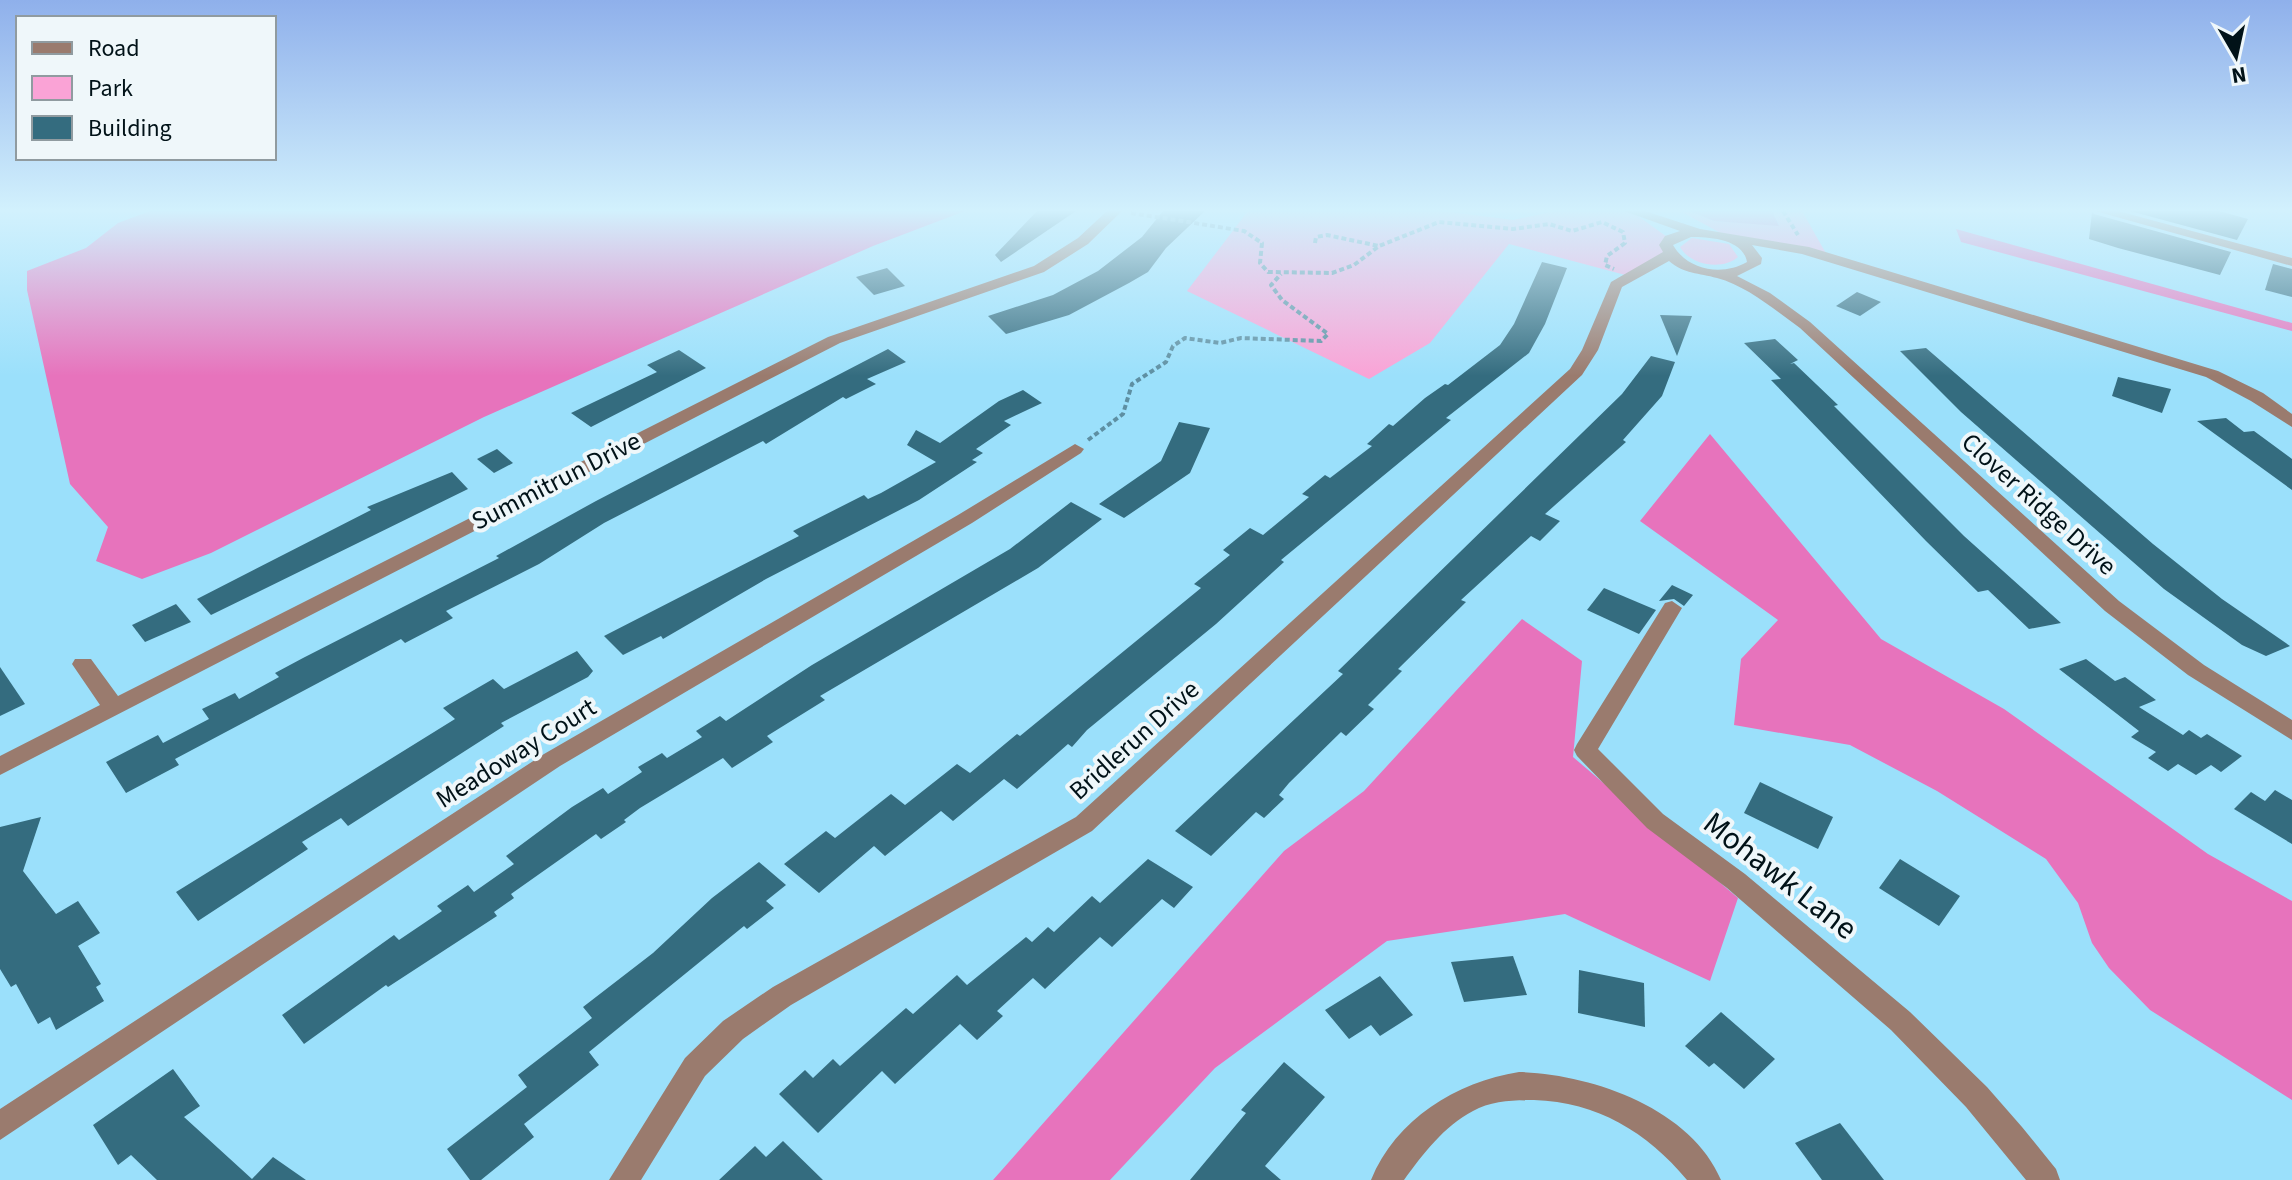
<svg xmlns="http://www.w3.org/2000/svg" width="2292" height="1180" font-family="'Source Sans 3',sans-serif">
  <style>
    .green { fill: #faa3d6 }
    .forest { fill: #e773bc }
    .building { fill: #346c7f }
    .lines { fill: none; stroke-linecap: round; stroke-linejoin: round }
    .path { stroke: #5e8fa2; stroke-width: 4; stroke-dasharray: 5 3; stroke-linecap: butt }
    .minor { fill: #9a7b6e; fill-rule: evenodd }
    .labels { text-anchor: middle; dominant-baseline: central; stroke-width: 8; stroke-linejoin: round; paint-order: stroke }
    .street-label { font-size: 26px; fill: #011218; stroke: #eff7fa }
    .near-street-label { font-size: 32px; fill: #011218; stroke: #eff7fa }
  </style>
  <rect width="100%" height="100%" fill="#9be0fb"/>
  <!-- green -->
  <g class="green">
    <path d="M1248,211H1443L1513,220L1555,211H1631L1670,239L1669,255L1629,276L1509,244L1430,343L1369,379L1187,291Z"/>
    <path d="M1680,211H1690L1714,221L1779,225L1772,211H1802L1828,257L1728,237Z"/>
    <path d="M1692,238L1729,244L1738,257C1722,271 1690,265 1680,247Z"/>
  </g>
  <!-- forest -->
  <g class="forest">
    <path d="M150,211H965L873,246L484,417L211,553L142,579L96,561L108,527L70,484L27,290V271L86,248L118,223Z"/>
    <path d="M1690,211H1772L1779,226L1714,221Z"/>
    <path d="M1956,229L2292,323V331L1961,242Z"/>
    <path d="M1710,434L1881,639L2004,709L2208,854L2292,901V1100L2150,1010L2109,968L2092,943L2078,903L2046,859L1937,791L1850,745L1734,725L1741,659L1778,620L1640,521Z"/>
    <path d="M1522,619L1582,661L1573,757L1738,898L1710,981L1565,914L1387,941L1215,1068L1110,1180H993L1284,851L1364,791Z"/>
  </g>
  <!-- building -->
  <g class="building">
    <path d="M1037,211H1076L1001,262L995,255Z"/>
    <path d="M1163,211H1205L1166,248L1148,272L1129,283L1069,315L1006,334L988,316L1053,295L1098,271L1142,237Z"/>
    <path d="M2130,211H2219L2248,219L2237,240Z"/>
    <path d="M2092,212L2094,214L2231,252L2220,275L2118,248L2089,239Z"/>
    <path d="M1542,262L1567,268L1545,324L1529,353L1446,418L1451,420L1281,560L1284,562L1216,624L1087,730L1072,747L1068,744L1017,789L1004,779L953,821L941,811L885,856L874,846L819,893L784,864L826,831L835,838L891,794L905,805L957,764L970,773L1017,734L1020,736L1201,588L1194,584L1230,555L1223,550L1250,528L1263,535L1309,497L1302,494L1325,475L1330,478L1372,446L1367,444L1389,424L1393,426L1425,398L1445,384L1448,385L1500,345L1514,324Z"/>
    <path d="M2273,264L2292,269V297L2265,290Z"/>
    <path d="M887,268L905,286L874,295L856,277Z"/>
    <path d="M1857,292L1881,302L1860,316L1836,306Z"/>
    <path d="M1660,315L1692,316L1677,356Z"/>
    <path d="M1775,339L1798,360L1790,364L1794,363L1838,405L1834,406L1964,536L2061,623L2029,629L1988,590L1978,592L1926,541L1771,380L1781,379L1744,343Z"/>
    <path d="M1926,348L2153,544L2222,599L2290,646L2266,656L2242,645L2164,589L1961,412L1900,351Z"/>
    <path d="M888,349L906,362L867,379L876,384L846,399L843,397L766,444L763,441L604,523L539,564L446,611L453,618L405,643L401,639L175,759L179,765L126,793L106,762L158,735L163,743L209,719L202,709L235,693L239,699L279,677L275,673L303,658L499,558L496,556L596,501Z"/>
    <path d="M679,350L706,368L591,427L571,413L657,372L647,365Z"/>
    <path d="M1651,356L1675,362L1662,396L1623,440L1626,442L1545,514L1560,521L1540,541L1531,536L1461,600L1466,602L1398,669L1402,671L1368,705L1374,709L1346,736L1341,732L1289,783L1279,795L1284,799L1264,818L1256,812L1211,856L1175,831L1343,674L1338,671L1622,394Z"/>
    <path d="M2118,377L2171,389L2162,413L2112,396Z"/>
    <path d="M1023,390L1042,403L1004,421L1011,425L976,449L983,453L972,460L977,462L919,500L766,579L663,639L661,636L623,655L604,636L799,536L793,531L864,495L868,499L881,493L936,462L907,445L916,430L940,443L999,401Z"/>
    <path d="M2226,418L2244,432L2254,431L2292,459V490L2197,421Z"/>
    <path d="M1179,422L1210,428L1190,473L1124,518L1099,504L1161,461Z"/>
    <path d="M497,449L513,463L494,473L477,459Z"/>
    <path d="M452,472L468,489L211,615L197,599L371,510L367,507Z"/>
    <path d="M1071,502L1102,519L1038,568L820,696L825,700L767,736L773,742L732,768L723,758L640,808L624,820L626,822L601,839L596,834L511,894L514,898L494,912L497,916L388,987L386,985L304,1044L282,1015L394,935L399,940L442,911L437,906L468,885L474,892L514,864L506,856L572,807L603,788L608,794L642,772L638,767L662,753L667,758L702,737L696,731L720,716L726,721L812,665L1010,549Z"/>
    <path d="M1672,585L1693,595L1684,606L1674,599L1659,601Z"/>
    <path d="M1604,588L1656,610L1639,634L1587,610Z"/>
    <path d="M176,604L191,622L145,642L132,625Z"/>
    <path d="M577,651L593,671L588,677L501,723L504,726L348,826L341,818L302,842L308,849L198,921L176,892L455,719L443,708L493,679L504,689Z"/>
    <path d="M2086,659L2115,681L2125,677L2156,700L2139,707L2183,735L2189,730L2201,738L2207,734L2242,756L2221,772L2211,765L2196,775L2178,764L2168,771L2148,758L2156,752L2131,737L2139,731L2059,669Z"/>
    <path d="M0,667L25,704L0,716Z"/>
    <path d="M1760,782L1833,817L1818,849L1744,813Z"/>
    <path d="M2275,790L2292,800V844L2234,809L2251,792L2265,801Z"/>
    <path d="M41,817L23,871L56,914L78,901L100,933L78,946L101,984L96,987L104,1001L56,1030L50,1017L38,1024L16,984L11,987L0,969V827Z"/>
    <path d="M1148,859L1193,887L1174,908L1162,899L1112,947L1100,937L1045,989L1033,978L997,1011L1003,1016L977,1040L960,1024L895,1084L882,1071L818,1133L779,1094L805,1070L813,1078L833,1059L840,1066L906,1008L913,1014L957,975L967,985L1026,937L1032,942L1048,927L1054,932L1092,896L1100,903Z"/>
    <path d="M1900,859L1960,896L1939,926L1879,888Z"/>
    <path d="M759,862L786,885L766,901L774,908L747,929L744,926L589,1052L599,1065L524,1124L534,1137L481,1180H470L447,1149L527,1087L518,1075L592,1018L583,1007L653,953L712,898Z"/>
    <path d="M1513,956L1527,995L1464,1002L1451,962Z"/>
    <path d="M1579,970L1644,983L1645,1027L1578,1013Z"/>
    <path d="M1380,976L1413,1015L1380,1036L1371,1025L1349,1039L1325,1010Z"/>
    <path d="M1721,1012L1775,1059L1744,1089L1714,1063L1709,1067L1685,1046Z"/>
    <path d="M1284,1062L1325,1097L1265,1166L1281,1180H1190L1246,1113L1241,1110Z"/>
    <path d="M173,1069L200,1106L184,1117L252,1179L273,1157L306,1180H157L131,1155L118,1165L93,1125Z"/>
    <path d="M1840,1123L1884,1180H1822L1795,1143Z"/>
    <path d="M783,1141L823,1180H719L755,1146L766,1157Z"/>
  </g>
  <g class="lines">
    <!-- path -->
    <g class="path">
      <path d="M1783,211L1798,235"/>
      <path d="M1131,213L1244,231L1262,243L1260,263L1268,272L1332,273L1354,265L1379,246L1439,222L1513,229L1549,224L1572,231L1602,222L1623,232L1625,243L1607,256L1605,265L1614,269"/>
      <path d="M1315,243L1316,237L1327,235L1379,246"/>
      <path d="M1088,440L1123,414L1132,384L1166,362L1173,346L1185,338L1220,343L1241,338L1321,341L1328,334L1282,300L1271,285L1281,274"/>
    </g>
    <!-- minor -->
    <g class="minor">
      <path d="M1107,211H1122L1088,244L1044,272L840,343L0,775V756L100,705L72,664L75,659H91L118,696L828,337L1034,266L1078,238Z"/>
      <path d="M1624,211H1645L1700,229L1809,247L2218,371L2263,393L2292,414V427L2251,401L2206,377L1802,254L1752,245L1762,258L1761,264L1737,276L1770,293L1810,322L2119,601L2204,665L2292,720V740L2188,675L2105,611L1800,328C1775,310 1747,286 1717,278C1699,273 1684,274 1669,261L1622,287L1598,350L1582,375L1092,831L791,1005L743,1039L705,1076L641,1180H609L685,1058L723,1021L773,987L1076,817L1570,369L1582,350L1611,282L1663,252L1659,245L1665,236L1680,231ZM1691,237C1710,237 1743,239 1747,262C1723,276 1688,271 1673,245Z"/>
      <path d="M2095,211H2118L2292,258V266Z"/>
      <path d="M1075,444L1084,449L1081,453L972,523L560,766L0,1140V1109L544,754L958,515Z"/>
      <path d="M1672,601L1682,608L1598,749L1663,814L1745,874L1910,1012L1987,1087L2022,1127L2056,1169L2060,1180H2026L1966,1107L1891,1030L1727,888L1647,828L1577,756L1574,750L1577,744L1665,603Z"/>
      <path d="M1519,1072C1591,1074 1691,1108 1721,1180H1687C1647,1132 1597,1102 1534,1100C1514,1100 1491,1101 1473,1111C1444,1126 1423,1154 1404,1180H1371C1396,1119 1456,1082 1519,1072Z"/>
    </g>
  </g>
  <!-- sky -->
  <linearGradient id="sky" x2="0" y2="1"><stop stop-color="#8fb0eb"/><stop offset="0.56" stop-color="#d2f1fd"/><stop offset="1" stop-color="#d2f1fd" stop-opacity="0"/></linearGradient>
  <rect width="2292" height="376" fill="url(#sky)"/>
  <g class="labels">
    <!-- street labels -->
    <g class="street-label">
      <text transform="translate(556 481) rotate(-27)">Summitrun Drive</text>
      <text transform="translate(2039 504) rotate(42)">Clover Ridge Drive</text>
      <text transform="translate(1134 740) rotate(-42)">Bridlerun Drive</text>
      <text transform="translate(516 753) rotate(-32)">Meadoway Court</text>
    </g>
    <!-- near-street labels -->
    <g class="near-street-label">
      <text transform="translate(1780 876) rotate(38)">Mohawk Lane</text>
    </g>
  </g>
  <!-- legend -->
  <rect x="16" y="16" width="260" height="144" fill="#eff7fa" stroke="#909ba0" stroke-width="2"/>
  <rect x="32" y="42" width="40" height="12" fill="#9a7b6e" stroke="#909ba0" stroke-width="2"/>
  <text x="88" y="56" font-size="24" fill="#011218">Road</text>
  <rect x="32" y="76" width="40" height="24" fill="#faa3d6" stroke="#909ba0" stroke-width="2"/>
  <text x="88" y="96" font-size="24" fill="#011218">Park</text>
  <rect x="32" y="116" width="40" height="24" fill="#346c7f" stroke="#909ba0" stroke-width="2"/>
  <text x="88" y="136" font-size="24" fill="#011218">Building</text>
  <!-- north arrow -->
  <g transform="translate(2236 56) rotate(171)" stroke="#eff7fa" stroke-width="6" paint-order="stroke">
  <path d="M0-6L14 30L0 20L-14 30Z" fill="#011218"/>
  <text y="-12" font-size="22" font-weight="bold" text-anchor="middle" fill="#011218">N</text>
  </g>
</svg>
